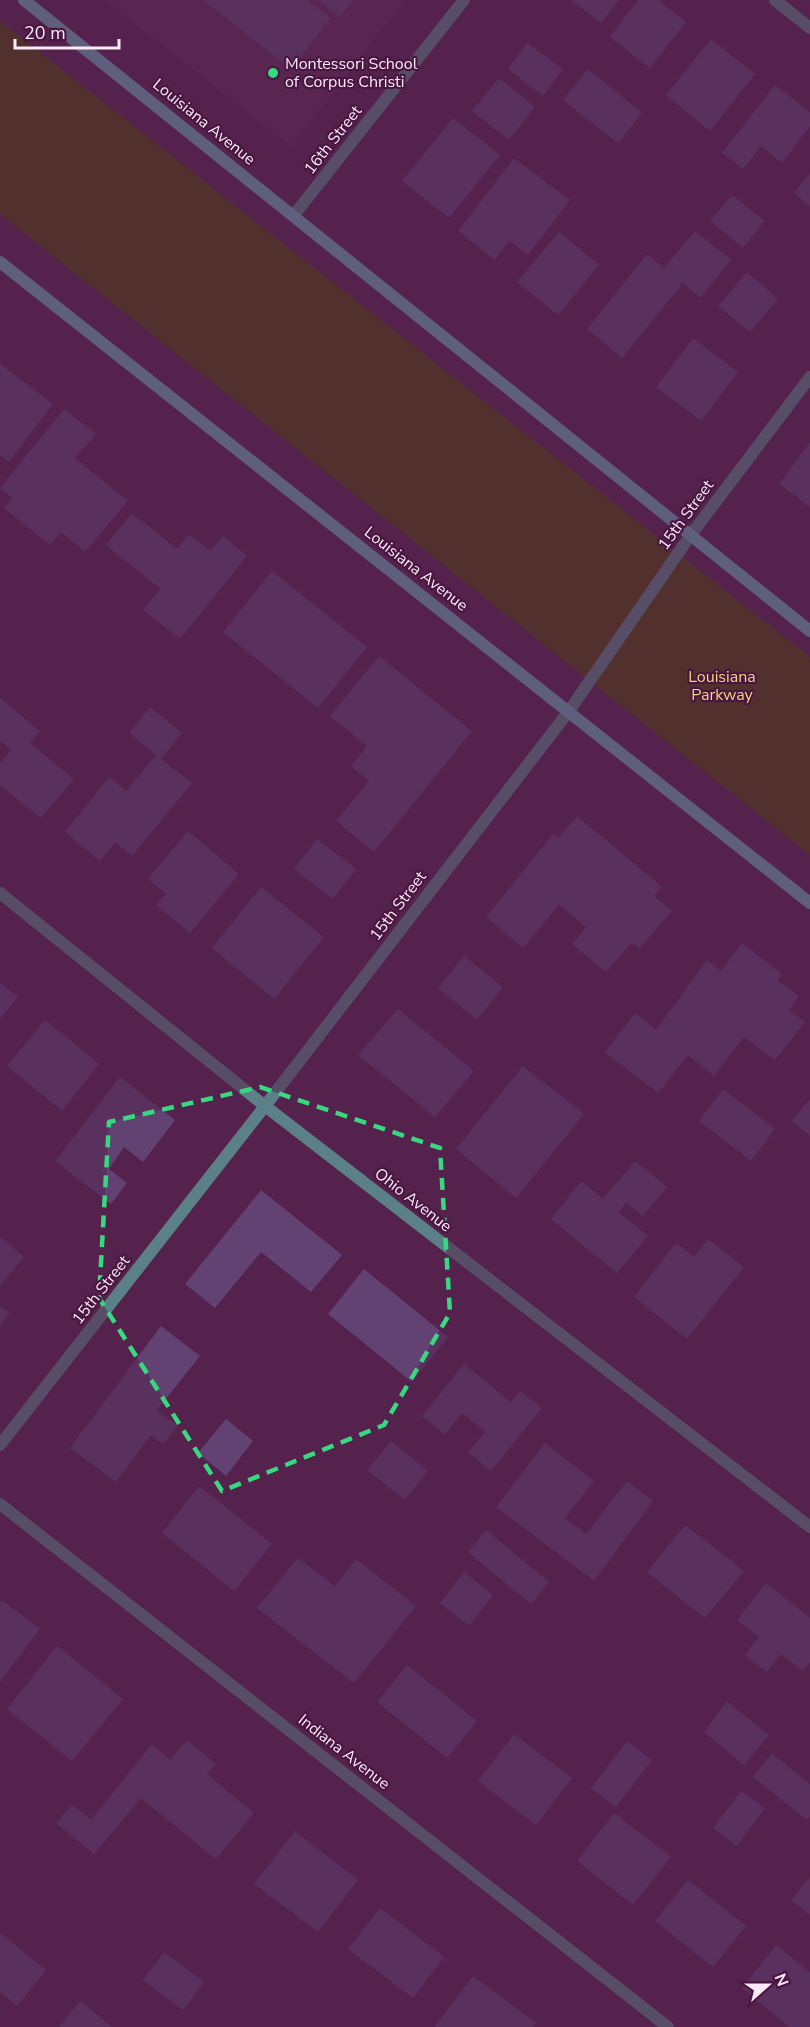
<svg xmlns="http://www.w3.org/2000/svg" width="810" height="2027" font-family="'Nunito Sans',sans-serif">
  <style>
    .built { fill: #612858 }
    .green { fill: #504209 }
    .building { fill: #624173 }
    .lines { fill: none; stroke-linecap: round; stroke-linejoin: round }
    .minor { stroke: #5b8088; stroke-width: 12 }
    .secondary { stroke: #6ca8b5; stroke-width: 12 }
    .marked { fill: none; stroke: #38d880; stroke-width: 4.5; stroke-dasharray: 12 8; stroke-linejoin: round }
    .poi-dot { fill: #38d880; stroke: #491741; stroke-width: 2 }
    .labels { text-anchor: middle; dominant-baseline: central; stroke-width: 4.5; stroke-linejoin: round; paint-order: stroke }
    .poi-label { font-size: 16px; fill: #fce8f7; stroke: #491741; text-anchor: start }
    .street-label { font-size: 16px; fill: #fce8f7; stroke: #491741 }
    .park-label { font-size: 16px; fill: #f0d575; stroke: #491741 }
  </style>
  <rect width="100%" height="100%" fill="#54224c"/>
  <!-- built -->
  <path class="built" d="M105,0H405L291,147Z"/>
  <!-- green -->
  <path class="green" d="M0,21L810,657V855L0,214Z"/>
  <!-- building -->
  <g class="building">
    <path d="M203,0H307L331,18L291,69Z"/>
    <path d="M317,0H353L340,17Z"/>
    <path d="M571,0H619L601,23Z"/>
    <path d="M638,0H658L686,22L650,68L610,37Z"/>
    <path d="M711,39L755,74L710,131L666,95Z"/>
    <path d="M527,43L563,69L543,96L508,69Z"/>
    <path d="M588,69L642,113L618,143L563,100Z"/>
    <path d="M499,78L535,107L509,140L472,111Z"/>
    <path d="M775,85L810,112V126L782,163L761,146L743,169L722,153Z"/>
    <path d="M453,118L500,155L449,218L402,181Z"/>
    <path d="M514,158L570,200L528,255L509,241L495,260L458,231Z"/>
    <path d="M810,173V206L794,193Z"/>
    <path d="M732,195L765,221L743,248L710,221Z"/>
    <path d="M695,231L731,260L700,298L683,283L622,358L587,329L647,254L664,268Z"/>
    <path d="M559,232L599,265L558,315L517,282Z"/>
    <path d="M747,272L778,299L750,332L718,306Z"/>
    <path d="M693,338L738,372L701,421L656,387Z"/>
    <path d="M0,364L53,404L9,462L0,455Z"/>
    <path d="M64,409L96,434L75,458L128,501L85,552L61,532L50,545L4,508L12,498L0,488Z"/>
    <path d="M810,442V507L779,484Z"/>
    <path d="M132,513L177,549L189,534L210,551L223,536L247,556L180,639L143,610L160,589L106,545Z"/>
    <path d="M272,571L367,647L318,708L223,632Z"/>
    <path d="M379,656L472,731L374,852L336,821L369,781L351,766L367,746L330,716Z"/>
    <path d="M0,698L40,731L30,743L74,779L41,818L0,785V763L11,750L0,741Z"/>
    <path d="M150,707L182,733L161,759L192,783L132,856L115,842L100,861L65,832L109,777L126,791L156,755L129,733Z"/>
    <path d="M577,816L662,887L654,896L672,911L640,948L632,942L606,972L572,944L586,927L559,905L523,948L486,917L554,833L559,837Z"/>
    <path d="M188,831L239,874L190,933L156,905L166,894L148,879Z"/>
    <path d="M317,839L356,869L333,899L294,869Z"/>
    <path d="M261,887L324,937L274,999L212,948Z"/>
    <path d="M742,943L782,974L777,980L799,996L789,1010L805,1022L775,1060L744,1037L714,1076L688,1055L658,1093L605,1052L635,1013L656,1030L707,960L721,971Z"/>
    <path d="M464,956L503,987L477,1020L438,988Z"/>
    <path d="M0,983L18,997L0,1019Z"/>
    <path d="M398,1009L474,1071L435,1117L358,1055Z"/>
    <path d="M45,1020L99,1064L62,1111L7,1066Z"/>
    <path d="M523,1066L584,1114L516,1198L456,1149Z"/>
    <path d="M120,1077L175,1120L143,1162L124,1147L109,1169L127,1183L111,1204L55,1161Z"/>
    <path d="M723,1089L775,1129L751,1161L699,1121Z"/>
    <path d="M810,1099V1136L792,1121Z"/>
    <path d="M635,1161L667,1187L643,1216L626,1203L619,1212L648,1236L617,1273L551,1219L581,1181L603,1199Z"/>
    <path d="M261,1190L342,1255L311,1292L261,1252L215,1308L185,1284Z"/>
    <path d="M0,1237L24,1257L0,1286Z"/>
    <path d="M708,1239L744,1267L687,1339L634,1297L676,1243L694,1257Z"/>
    <path d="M364,1269L448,1337L412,1382L328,1314Z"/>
    <path d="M0,1306L10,1313L0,1325Z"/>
    <path d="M161,1326L200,1356L157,1410L178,1426L163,1444L151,1435L116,1482L70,1448Z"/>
    <path d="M464,1364L511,1402L520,1391L542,1408L491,1471L468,1452L485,1432L462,1413L445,1435L422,1416Z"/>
    <path d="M226,1419L253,1441L226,1476L198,1453Z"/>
    <path d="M391,1441L428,1471L405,1500L367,1470Z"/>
    <path d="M545,1443L594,1481L565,1518L586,1534L627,1481L653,1501L594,1581L496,1507Z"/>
    <path d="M199,1486L272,1544L234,1591L162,1533Z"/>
    <path d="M685,1525L744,1571L705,1618L647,1572Z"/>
    <path d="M486,1530L549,1582L531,1604L468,1552Z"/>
    <path d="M298,1558L335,1586L356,1559L416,1606L354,1683L257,1608Z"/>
    <path d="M464,1572L493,1595L469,1626L440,1603Z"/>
    <path d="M766,1583L810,1618V1662L803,1671L781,1654L767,1672L745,1655L759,1637L737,1620Z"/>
    <path d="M2,1600L40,1629L0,1682V1603Z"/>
    <path d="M57,1646L123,1699L72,1761L7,1709Z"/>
    <path d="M407,1665L477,1721L447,1758L377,1702Z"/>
    <path d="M727,1701L769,1735L744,1765L704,1732Z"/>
    <path d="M514,1734L572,1778L536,1825L478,1781Z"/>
    <path d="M187,1740L216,1764L207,1774L254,1813L216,1859L141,1798L94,1854L56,1823L72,1805L91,1820L152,1744L170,1760Z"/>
    <path d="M627,1741L652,1760L616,1807L591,1788Z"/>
    <path d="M772,1753L810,1784V1816L807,1820L753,1777Z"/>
    <path d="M741,1791L765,1808L737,1846L713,1828Z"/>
    <path d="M614,1813L671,1857L633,1905L577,1861Z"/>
    <path d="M295,1831L358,1880L318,1932L254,1884Z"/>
    <path d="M810,1877V1915L791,1900Z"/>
    <path d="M688,1880L746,1926L713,1967L655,1921Z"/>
    <path d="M380,1908L444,1957L413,1998L348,1949Z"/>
    <path d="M0,1933L46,1970L17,2006L0,1992Z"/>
    <path d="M776,1945L810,1972V2027H789L742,1988Z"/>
    <path d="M164,1952L204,1982L183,2010L143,1980Z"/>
    <path d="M473,1976L536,2023L533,2027H434Z"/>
    <path d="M80,2001L112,2027H59Z"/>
  </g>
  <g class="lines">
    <!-- minor -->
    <g class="minor">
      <path d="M775,0L810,28"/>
      <path d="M294,215L464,0"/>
      <path d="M0,893L265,1106L810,1527"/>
      <path d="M0,1445L265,1106L569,711L690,536L810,377"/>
      <path d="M0,1504L668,2027"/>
    </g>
    <!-- secondary -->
    <g class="secondary">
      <path d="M24,0L810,631"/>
      <path d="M0,262L810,903"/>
    </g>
  </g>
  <!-- marked area -->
  <path d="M0 0H810V2027H0ZM260,1087L440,1148L450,1313L384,1425L222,1491L99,1298L109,1122Z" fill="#54224c" fill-opacity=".55" fill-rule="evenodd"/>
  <path class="marked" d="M260,1087L440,1148L450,1313L384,1425L222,1491L99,1298L109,1122Z"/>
  <!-- markers -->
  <circle class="poi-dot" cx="273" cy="73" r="6"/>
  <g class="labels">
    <!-- poi labels -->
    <g class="poi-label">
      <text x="285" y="64">Montessori School<tspan x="285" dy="18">of Corpus Christi</tspan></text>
    </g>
    <!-- street labels -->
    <g class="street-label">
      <text transform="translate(204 122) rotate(39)">Louisiana Avenue</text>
      <text transform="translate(333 140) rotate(-52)">16th Street</text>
      <text transform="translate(686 515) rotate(-54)">15th Street</text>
      <text transform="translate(416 569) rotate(38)">Louisiana Avenue</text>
      <text transform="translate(398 906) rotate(-53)">15th Street</text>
      <text transform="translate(413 1200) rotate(38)">Ohio Avenue</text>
      <text transform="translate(101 1290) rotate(-52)">15th Street</text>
      <text transform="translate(344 1752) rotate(38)">Indiana Avenue</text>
    </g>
    <!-- park labels -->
    <g class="park-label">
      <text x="722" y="677">Louisiana<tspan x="722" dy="18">Parkway</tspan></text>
    </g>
  </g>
  <!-- north arrow -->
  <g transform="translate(768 1985) rotate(69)" stroke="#491741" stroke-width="4.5" paint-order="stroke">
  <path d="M0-4.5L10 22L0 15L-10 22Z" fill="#fce8f7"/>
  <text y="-9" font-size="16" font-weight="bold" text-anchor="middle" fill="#fce8f7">N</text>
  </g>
  <!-- scale -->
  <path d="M15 39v9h104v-9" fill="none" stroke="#fce8f7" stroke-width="3"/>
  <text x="24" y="39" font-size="18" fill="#fce8f7" stroke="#491741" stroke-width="4.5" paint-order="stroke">20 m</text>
</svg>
